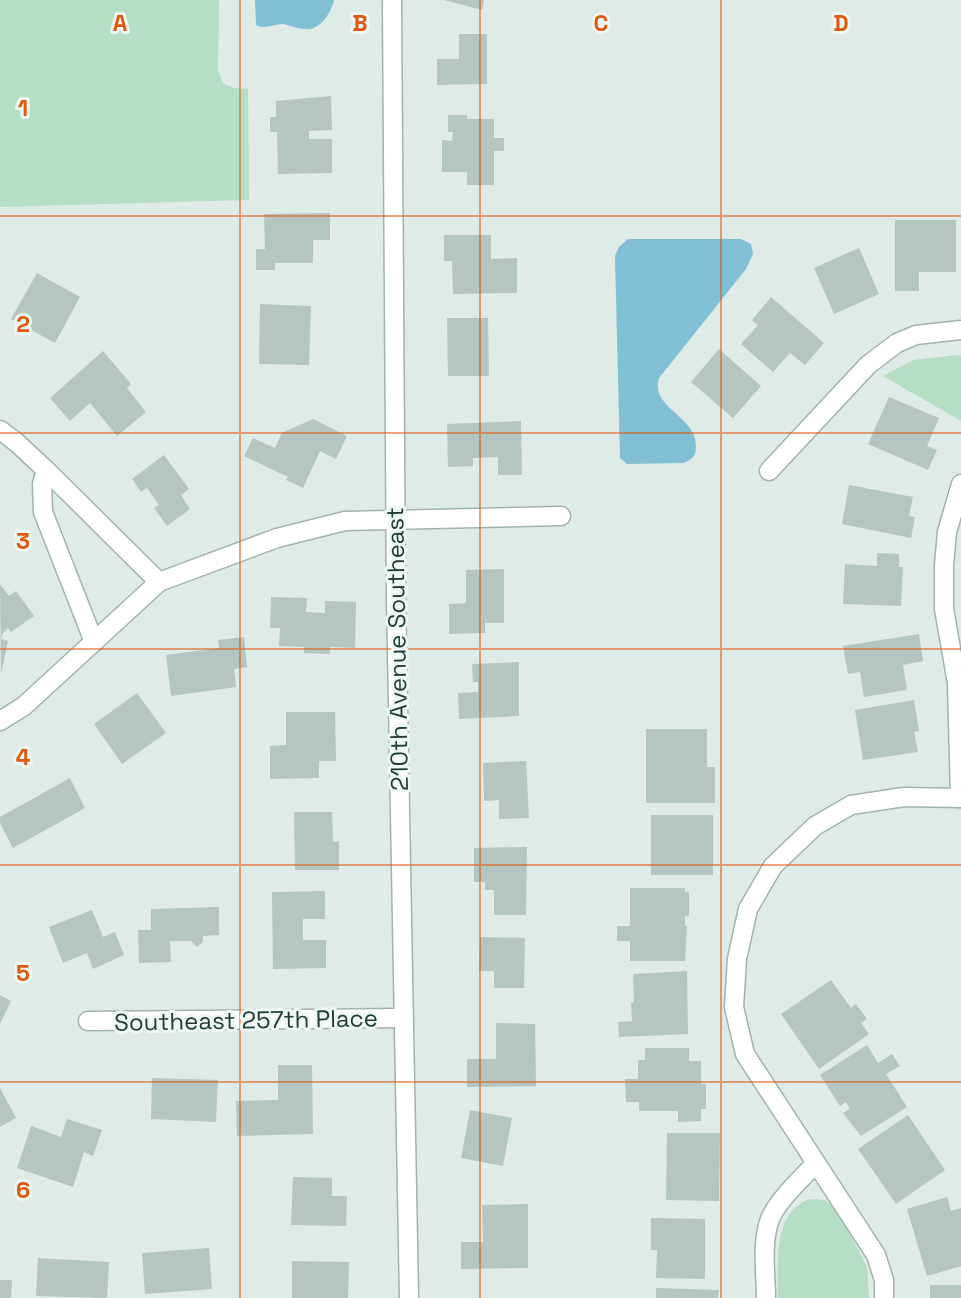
<svg xmlns="http://www.w3.org/2000/svg" width="961" height="1298" font-family="'Space Grotesk',sans-serif">
  <style>
    .green { fill: #b5dec4 }
    .water { fill: #81bfd5 }
    .building { fill: #b3c6c0 }
    .lines { fill: none; stroke-linecap: round; stroke-linejoin: round }
    .street-casing { stroke: #a1b3af; stroke-width: 21 }
    .street { stroke: #fff; stroke-width: 18 }
    .grid { fill: none; stroke: #de580e; stroke-width: 2; stroke-opacity: 0.55 }
    .labels { text-anchor: middle; dominant-baseline: central; stroke-width: 6; stroke-linejoin: round; paint-order: stroke }
    .street-label { font-size: 24px; fill: #1e3c37; stroke: #eef7f4 }
    .grid-label { font-size: 23px; text-anchor: middle; font-weight: bold; fill: #de580e; stroke: #eef7f4; stroke-width: 6; stroke-linejoin: round; paint-order: stroke }
  </style>
  <rect width="100%" height="100%" fill="#deebe7"/>
  <!-- green -->
  <g class="green">
    <path d="M0,0H219L218,70L223,83L233,88L248,89L249,200L0,207Z"/>
    <path d="M957,355L961,356V421L883,376L913,360Z"/>
    <path d="M811,1199L825,1200L837,1209L867,1267L869,1298H778C778,1265 772,1210 811,1199Z"/>
  </g>
  <!-- water -->
  <g class="water">
    <path d="M255,0H334C331,13 320,31 305,29C297,29 290,25 283,24C272,24 266,30 256,25Z"/>
    <path d="M628,239H741L751,244L753,254L746,269L659,378C657,386 657,391 662,399C674,416 696,424 696,447C696,457 691,460 683,463L627,464L620,458L615,256L619,247Z"/>
  </g>
  <!-- building -->
  <g class="building">
    <path d="M444,0H484L482,10Z"/>
    <path d="M459,34H487V84L437,85V59H459Z"/>
    <path d="M331,96L332,130L309,131V139H332V173L278,174L277,132H270V117H276V101Z"/>
    <path d="M448,115H467V119H494V138H504V151H494V185H467V172H442V140L452,141L453,132H448Z"/>
    <path d="M330,213V240H313V263H275V270H256V249H265L264,214Z"/>
    <path d="M895,220H956V272H919V291H895Z"/>
    <path d="M444,235H491V259L517,258V293L453,294L452,261H444Z"/>
    <path d="M859,248L879,294L834,314L814,268Z"/>
    <path d="M37,273L80,297L55,343L11,319Z"/>
    <path d="M771,297L824,343L805,365L790,353L773,372L741,344L758,325L752,320Z"/>
    <path d="M260,304L311,306L309,365L259,364Z"/>
    <path d="M447,318H488L489,376H448Z"/>
    <path d="M719,349L761,386L733,418L691,382Z"/>
    <path d="M103,351L131,384L127,388L146,412L117,436L90,403L70,421L50,398Z"/>
    <path d="M889,397L939,418L927,446L937,450L928,470L868,444Z"/>
    <path d="M313,419L347,436L336,459L320,451L303,488L286,480L288,477L244,456L253,438L275,448L282,433Z"/>
    <path d="M521,421L522,475H498V457L473,458V466L448,467L447,424Z"/>
    <path d="M164,455L189,489L181,495L190,509L167,526L154,508L159,505L147,488L141,492L132,479Z"/>
    <path d="M849,485L913,497L909,516L915,517L911,538L842,524Z"/>
    <path d="M877,553L899,554V567H903L901,606L843,604L845,564L877,566Z"/>
    <path d="M504,569V623H485V633L449,634V604L466,603V570Z"/>
    <path d="M0,584L9,596L16,591L34,616L11,632L8,628L3,633L1,639L8,641L1,674Z"/>
    <path d="M271,597L307,598L306,612L325,613V601L356,602L355,648L330,647V654L304,653V647L279,646L280,628H270Z"/>
    <path d="M919,634L923,661L903,665L907,690L864,697L860,672L848,674L843,646Z"/>
    <path d="M244,637L247,667L234,669L236,687L171,696L166,655L219,648L218,640Z"/>
    <path d="M519,662V716L459,719L458,693L478,692V682H473L472,664Z"/>
    <path d="M137,693L166,733L122,764L94,724Z"/>
    <path d="M914,700L919,731L914,732L918,752L863,760L855,710Z"/>
    <path d="M286,712H335L336,761H319V778L270,779V746L286,745Z"/>
    <path d="M646,729H707V767H715V803H646Z"/>
    <path d="M526,761L529,818L499,819V800L484,801L483,763Z"/>
    <path d="M70,778L85,808L13,848L0,823V817Z"/>
    <path d="M294,812H332L333,842L339,841V870H295Z"/>
    <rect x="651" y="815" width="62" height="60"/>
    <path d="M527,847L526,915H494V890H485V882H474V848Z"/>
    <path d="M630,888H685V892H689V916H685V926H687L685,961H630V941H617V926H630Z"/>
    <path d="M325,891V919H303V940H326V968L273,969L272,892Z"/>
    <path d="M219,907V935L203,936V942L197,947L191,941H170L171,962L139,963L138,930H151V909Z"/>
    <path d="M92,910L103,937L115,932L124,955L93,969L87,953L63,963L49,927Z"/>
    <path d="M480,937L525,938L524,988H494V971H479Z"/>
    <path d="M687,971L688,1034L619,1037L618,1022L632,1021L631,1003L634,1002L633,974Z"/>
    <path d="M831,980L851,1008L856,1004L867,1019L861,1023L869,1034L819,1069L781,1014Z"/>
    <path d="M0,995L11,1001L0,1024Z"/>
    <path d="M496,1023L535,1024L536,1086L467,1087V1059H496Z"/>
    <path d="M867,1045L878,1063L892,1054L900,1066L886,1074L907,1107L861,1136L843,1113L850,1109L846,1102L840,1106L820,1075Z"/>
    <path d="M645,1048H689V1061H701V1084H706V1109H701V1121L678,1122V1111H639V1102H626L625,1079H638V1060H645Z"/>
    <path d="M278,1065H312L313,1134L237,1136L236,1101L278,1100Z"/>
    <path d="M152,1078L218,1080L216,1122L151,1119Z"/>
    <path d="M0,1088L16,1118L0,1127Z"/>
    <path d="M470,1110L512,1118L503,1166L461,1158Z"/>
    <path d="M908,1115L945,1170L896,1204L858,1149Z"/>
    <path d="M67,1119L102,1130L93,1156L84,1152L73,1187L17,1168L31,1126L61,1137Z"/>
    <path d="M667,1133H720L719,1201L666,1200Z"/>
    <path d="M293,1177L332,1178V1196H347L346,1226L291,1225Z"/>
    <path d="M947,1197L951,1211L961,1208V1266L927,1276L907,1209Z"/>
    <path d="M528,1204V1268L461,1269V1242H483L482,1205Z"/>
    <path d="M651,1218L705,1219V1279L656,1278L657,1250H651Z"/>
    <path d="M209,1248L212,1289L145,1294L142,1253Z"/>
    <path d="M38,1258L109,1262L107,1298L36,1296Z"/>
    <path d="M292,1261L349,1262L348,1298H292Z"/>
    <path d="M0,1280H12L11,1298H0Z"/>
    <rect x="930" y="1285" width="31" height="13"/>
    <path d="M656,1288L719,1290L718,1298H656Z"/>
  </g>
  <g class="lines">
    <defs>
      <g id="street">
        <path d="M392,0L396,596L409,1298"/>
        <path d="M0,430L16,442L46,470"/>
        <path d="M769,471L868,365L897,343L916,335L961,330"/>
        <path d="M94,642L43,512L42,484L46,470L159,582"/>
        <path d="M0,721L24,706L159,582L277,538L345,521L561,516"/>
        <path d="M960,798L957,683L944,609V565L947,532L961,484"/>
        <path d="M88,1021L403,1018"/>
        <path d="M766,1298C766,1274 761,1243 770,1219C777,1201 802,1178 816,1163"/>
        <path d="M884,1298V1280L876,1255L745,1054L734,1007L737,959L748,909L773,866L815,826L851,805L904,797L961,798"/>
      </g>
    </defs>
    <!-- street casing -->
    <use href="#street" class="street-casing"/>
    <!-- street -->
    <use href="#street" class="street"/>
  </g>
  <!-- grid -->
  <path class="grid" d="M240,0V1298M480,0V1298M721,0V1298M0,216H961M0,433H961M0,649H961M0,865H961M0,1082H961"/>
  <g class="labels">
    <!-- street labels -->
    <g class="street-label">
      <text transform="translate(397 649) rotate(-91)">210th Avenue Southeast</text>
      <text transform="translate(246 1020) rotate(-1)">Southeast 257th Place</text>
    </g>
  </g>
  <g class="grid-label">
    <text x="120" y="31">A</text>
    <text x="360" y="31">B</text>
    <text x="601" y="31">C</text>
    <text x="841" y="31">D</text>
    <text x="23" y="116">1</text>
    <text x="23" y="332">2</text>
    <text x="23" y="549">3</text>
    <text x="23" y="765">4</text>
    <text x="23" y="981">5</text>
    <text x="23" y="1198">6</text>
  </g>
</svg>
